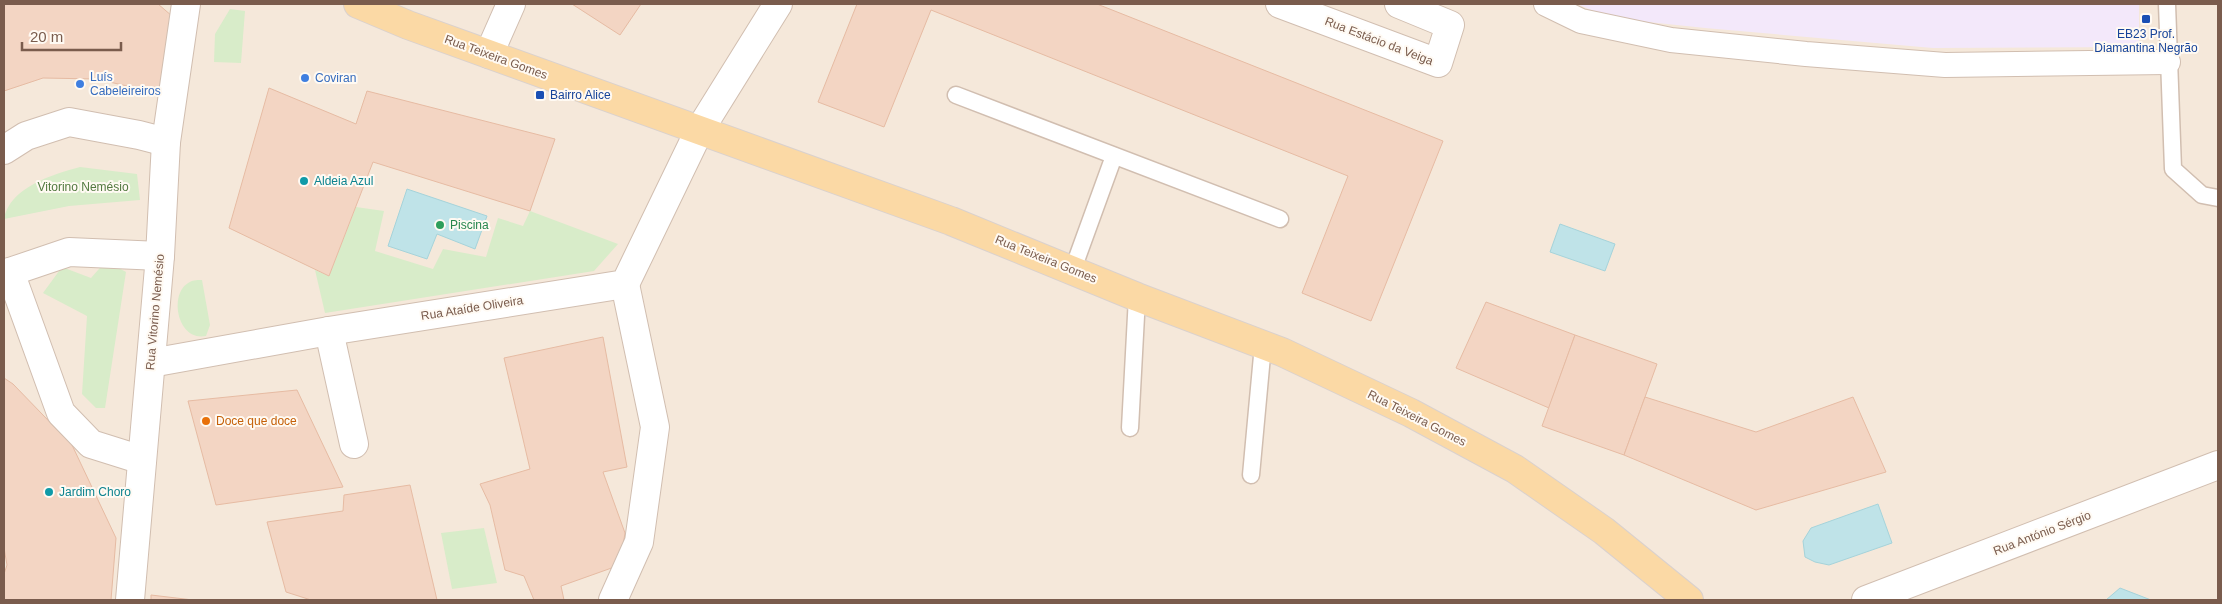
<svg xmlns="http://www.w3.org/2000/svg" width="2222" height="604" font-family="Helvetica,sans-serif">
  <style>
    .residential { fill: #f5e8da }
    .education { fill: #f3e8fa }
    .green { fill: #d8ecc9 }
    .water { fill: #bfe3e8; stroke: #a5d3da }
    .building { fill: #f3d5c3; stroke: #e6bba3 }
    .lines { fill: none; stroke-linecap: round; stroke-linejoin: round }
    .service-casing { stroke: #d1beb0; stroke-width: 19 }
    .pedestrian-casing { stroke: #d1beb0; stroke-width: 26 }
    .minor-casing { stroke: #d1beb0; stroke-width: 30 }
    .primary-casing { stroke: #dad1cd; stroke-width: 30 }
    .service { stroke: #fff; stroke-width: 16 }
    .pedestrian { stroke: #fff; stroke-width: 24 }
    .minor { stroke: #fff; stroke-width: 28 }
    .primary { stroke: #fbd9a5; stroke-width: 28 }
    .transit-dot { fill: #1a4fb4; stroke: #fffaf3; stroke-width: 2 }
    .shop-dot { fill: #3f7fe0; stroke: #fffaf3; stroke-width: 2 }
    .culture-dot { fill: #0f9aa8; stroke: #fffaf3; stroke-width: 2 }
    .leisure-dot { fill: #2e9e5b; stroke: #fffaf3; stroke-width: 2 }
    .food-dot { fill: #e8710a; stroke: #fffaf3; stroke-width: 2 }
    .labels { text-anchor: middle; dominant-baseline: central; stroke-width: 4; stroke-linejoin: round; paint-order: stroke }
    .transit-label { font-size: 12px; fill: #164399; stroke: #fffaf3 }
    .street-label { font-size: 12px; fill: #7a5c4d; stroke: #fffaf3 }
    .shop-label { font-size: 12px; fill: #366cbe; stroke: #fffaf3; text-anchor: start }
    .culture-label { font-size: 12px; fill: #0d838f; stroke: #fffaf3; text-anchor: start }
    .park-label { font-size: 12px; fill: #537a41; stroke: #fffaf3 }
    .leisure-label { font-size: 12px; fill: #27864d; stroke: #fffaf3; text-anchor: start }
    .food-label { font-size: 12px; fill: #c56008; stroke: #fffaf3; text-anchor: start }
  </style>
  <rect width="100%" height="100%" fill="#fdf6ec"/>
  <!-- residential -->
  <rect class="residential" x="4" y="4" width="2214" height="596"/>
  <!-- education -->
  <path class="education" d="M1577,4H2139V47L1933,48L1705,28L1610,18Z"/>
  <!-- green -->
  <g class="green">
    <path d="M230,9L245,11L241,63L214,62L215,34Z"/>
    <path d="M80,167L137,174L140,200L69,206L4,219C9,188 53,174 80,167Z"/>
    <path d="M356,207L384,211L375,251L433,269L443,249L486,257L498,218L523,226L530,211L618,244L594,271L325,313L315,270L329,276Z"/>
    <path d="M106,261L126,272L105,408H96L82,394L87,316L43,293L62,267L91,278Z"/>
    <path d="M202,280L210,325L206,336C177,342 168,292 190,282C193,280 199,280 202,280Z"/>
    <path d="M484,528L497,583L452,589L441,533Z"/>
  </g>
  <!-- water -->
  <g class="water">
    <path d="M407,189L487,216L475,249L437,234L427,259L388,246Z"/>
    <path d="M1560,224L1615,244L1605,271L1550,252Z"/>
    <path d="M1878,504L1892,543L1829,565L1815,562L1805,557L1803,541L1811,528Z"/>
    <path d="M2120,588L2151,600H2106Z"/>
  </g>
  <!-- building -->
  <g class="building">
    <path d="M4,4H158L172,16L163,94L96,79L43,78L4,91Z"/>
    <path d="M572,4H641L620,35Z"/>
    <path d="M857,4H1097L1443,141L1371,321L1302,293L1348,176L931,10L884,127L818,102Z"/>
    <path d="M269,88L356,124L367,91L555,139L530,211L373,162L329,276L229,228Z"/>
    <path d="M1486,302L1575,335L1549,408L1456,368Z"/>
    <path d="M1575,335L1657,364L1624,455L1542,426Z"/>
    <path d="M603,337L627,467L603,472L625,533L620,565L561,586L564,600H534L524,576L505,570L490,505L480,484L530,469L504,358Z"/>
    <path d="M4,378L13,384L72,445L116,538L111,600H4V574L7,565L4,548Z"/>
    <path d="M297,390L343,487L216,505L188,401Z"/>
    <path d="M1645,397L1756,432L1853,397L1886,472L1756,510L1624,455Z"/>
    <path d="M410,485L437,600H311L286,592L267,522L343,511L344,495Z"/>
    <path d="M151,595L193,600H151Z"/>
  </g>
  <g class="lines">
    <defs>
      <g id="service">
        <path d="M2167,4L2173,169L2202,195L2218,198"/>
        <path d="M956,95L1280,219"/>
        <path d="M1073,269L1114,156"/>
        <path d="M1130,428L1137,297"/>
        <path d="M1251,475L1263,345"/>
      </g>
      <path id="pedestrian" d="M1546,4L1581,21L1671,40L1806,54L1945,65L2168,62"/>
      <g id="minor">
        <path d="M1280,4L1438,63L1450,25L1399,4"/>
        <path d="M489,54L511,4"/>
        <path d="M4,150L26,136L69,122L139,135L166,142"/>
        <path d="M10,272L61,413L91,444L142,460"/>
        <path d="M4,274L69,252L160,256"/>
        <path d="M329,331L354,444"/>
        <path d="M151,363L329,331L625,284L699,131L778,4"/>
        <path d="M130,600L160,256L166,142L186,4"/>
        <path d="M613,600L639,542L655,427L625,284"/>
        <path d="M1866,600L2218,465"/>
      </g>
      <path id="primary" d="M358,4L408,25L951,221L1137,297L1282,352L1411,413L1515,469L1604,531L1689,600"/>
    </defs>
    <!-- service casing -->
    <use href="#service" class="service-casing"/>
    <!-- pedestrian casing -->
    <use href="#pedestrian" class="pedestrian-casing"/>
    <!-- minor casing -->
    <use href="#minor" class="minor-casing"/>
    <!-- primary casing -->
    <use href="#primary" class="primary-casing"/>
    <!-- service -->
    <use href="#service" class="service"/>
    <!-- pedestrian -->
    <use href="#pedestrian" class="pedestrian"/>
    <!-- minor -->
    <use href="#minor" class="minor"/>
    <!-- primary -->
    <use href="#primary" class="primary"/>
  </g>
  <!-- markers -->
  <g class="transit-dot">
    <rect x="2141" y="14" width="10" height="10" rx="2.5"/>
    <rect x="535" y="90" width="10" height="10" rx="2.5"/>
  </g>
  <g class="shop-dot">
    <circle cx="305" cy="78" r="5"/>
    <circle cx="80" cy="84" r="5"/>
  </g>
  <g class="culture-dot">
    <circle cx="304" cy="181" r="5"/>
    <circle cx="49" cy="492" r="5"/>
  </g>
  <circle class="leisure-dot" cx="440" cy="225" r="5"/>
  <circle class="food-dot" cx="206" cy="421" r="5"/>
  <g class="labels">
    <!-- transit labels -->
    <g class="transit-label">
      <text x="2146" y="34">EB23 Prof.<tspan x="2146" dy="14">Diamantina Negrão</tspan></text>
      <text x="550" y="95" text-anchor="start">Bairro Alice</text>
    </g>
    <!-- street labels -->
    <g class="street-label">
      <text transform="translate(1379 41) rotate(21)">Rua Estácio da Veiga</text>
      <text transform="translate(496 57) rotate(20)">Rua Teixeira Gomes</text>
      <text transform="translate(1046 259) rotate(22)">Rua Teixeira Gomes</text>
      <text transform="translate(472 308) rotate(-9)">Rua Ataíde Oliveira</text>
      <text transform="translate(155 312) rotate(-85)">Rua Vitorino Nemésio</text>
      <text transform="translate(1417 418) rotate(27)">Rua Teixeira Gomes</text>
      <text transform="translate(2042 533) rotate(-21)">Rua António Sérgio</text>
    </g>
    <!-- shop labels -->
    <g class="shop-label">
      <text x="90" y="77">Luís<tspan x="90" dy="14">Cabeleireiros</tspan></text>
      <text x="315" y="78">Coviran</text>
    </g>
    <!-- culture labels -->
    <g class="culture-label">
      <text x="314" y="181">Aldeia Azul</text>
      <text x="59" y="492">Jardim Choro</text>
    </g>
    <!-- park labels -->
    <g class="park-label">
      <text x="83" y="187">Vitorino Nemésio</text>
    </g>
    <!-- leisure labels -->
    <g class="leisure-label">
      <text x="450" y="225">Piscina</text>
    </g>
    <!-- food labels -->
    <g class="food-label">
      <text x="216" y="421">Doce que doce</text>
    </g>
  </g>
  <!-- border -->
  <rect width="2222" height="604" fill="none" stroke="#7a5c4d" stroke-width="10"/>
  <!-- scale -->
  <path d="M22 42v8h99v-8" fill="none" stroke="#7a5c4d" stroke-width="2.5"/>
  <text x="30" y="42" font-size="15" fill="#7a5c4d" stroke="#fffaf3" stroke-width="4" paint-order="stroke">20 m</text>
</svg>
